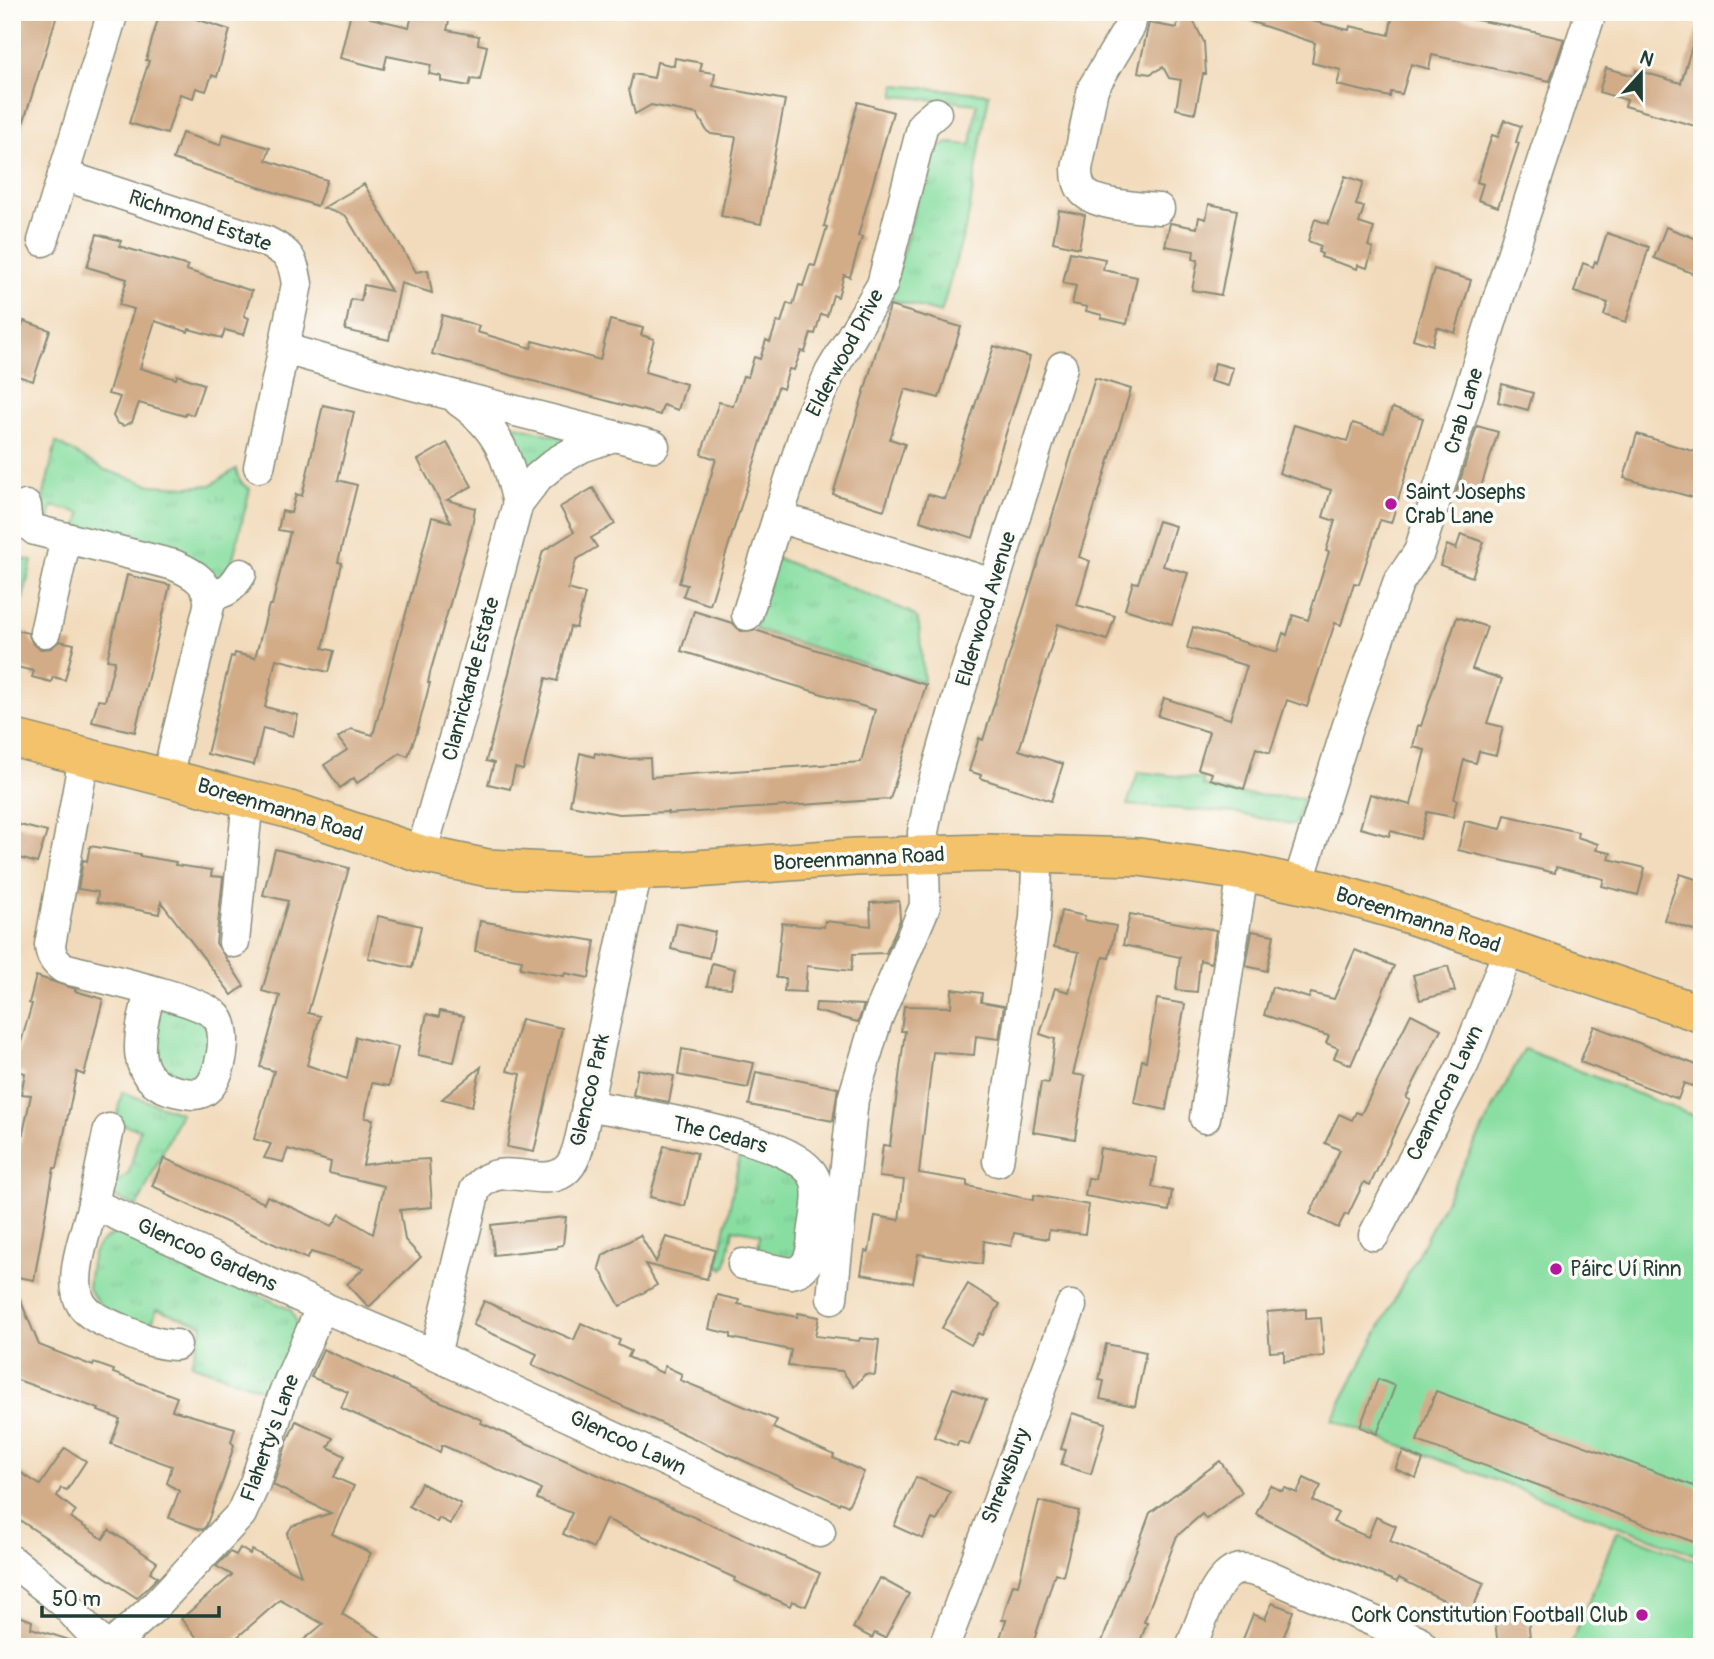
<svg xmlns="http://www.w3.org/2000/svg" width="1714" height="1659" font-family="Pangolin,sans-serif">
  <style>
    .grass { fill: url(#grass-tufts); stroke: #548e6a; stroke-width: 2 }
    .pitch { fill: #88dea1; stroke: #548e6a; stroke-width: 2 }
    .building { fill: #d2ab87 }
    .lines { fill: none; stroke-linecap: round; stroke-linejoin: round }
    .minor-casing { stroke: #888c78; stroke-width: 33 }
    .major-casing { stroke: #888c78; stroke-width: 40 }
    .minor { stroke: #fff; stroke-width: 30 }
    .major { stroke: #f3c26a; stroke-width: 37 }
    .poi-dot { fill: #b5179e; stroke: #fdfcf7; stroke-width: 2.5 }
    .labels { text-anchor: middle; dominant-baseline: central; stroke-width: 7; stroke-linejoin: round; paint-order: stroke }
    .street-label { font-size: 21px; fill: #1f3d34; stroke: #fdfcf7 }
    .poi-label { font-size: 21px; fill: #1f3d34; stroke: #fdfcf7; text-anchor: start }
  </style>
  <defs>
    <pattern id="grass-tufts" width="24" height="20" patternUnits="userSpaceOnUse" patternTransform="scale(1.75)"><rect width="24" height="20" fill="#88dea1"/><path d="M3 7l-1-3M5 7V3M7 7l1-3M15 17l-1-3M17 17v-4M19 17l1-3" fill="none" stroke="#75bf8b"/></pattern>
  </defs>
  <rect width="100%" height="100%" fill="#fdfcf7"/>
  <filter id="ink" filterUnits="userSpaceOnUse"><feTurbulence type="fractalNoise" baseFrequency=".0143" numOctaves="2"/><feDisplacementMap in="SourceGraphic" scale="14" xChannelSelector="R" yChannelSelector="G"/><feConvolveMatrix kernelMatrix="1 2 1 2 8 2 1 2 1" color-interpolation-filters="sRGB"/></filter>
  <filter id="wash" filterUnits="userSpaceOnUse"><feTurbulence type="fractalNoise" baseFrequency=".00686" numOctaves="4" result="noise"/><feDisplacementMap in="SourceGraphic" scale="28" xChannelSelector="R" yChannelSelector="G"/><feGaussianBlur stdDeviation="1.57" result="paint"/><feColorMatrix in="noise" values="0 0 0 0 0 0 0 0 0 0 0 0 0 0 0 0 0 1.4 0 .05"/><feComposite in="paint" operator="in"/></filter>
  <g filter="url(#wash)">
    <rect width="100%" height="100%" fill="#f2dbbc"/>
    <!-- grass -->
    <g class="grass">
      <path d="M895,85L989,94L968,218L941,313L890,299L930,153L948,143L971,145L977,104L895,96Z"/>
      <path d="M506,423L563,438L568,440L527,477L505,428Z"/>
      <path d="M56,442L105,470L151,485L187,487L211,485L236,469C238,479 240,484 250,489L231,566L219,581L77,531L81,513L52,506L48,523L40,512Z"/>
      <path d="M12,556L32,561L18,619L12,618Z"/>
      <path d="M777,558L910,612L917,618L919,626L924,682L755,629Z"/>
      <path d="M1138,772L1203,779V786L1234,793L1303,799L1296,824H1291L1234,813L1127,805Z"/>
      <path d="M155,1007L194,1015L208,1028L209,1057L202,1072L195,1078L188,1082H178L149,1062Z"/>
      <path d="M122,1092L181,1113L137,1207L105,1192L129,1173L140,1129L115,1123Z"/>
      <path d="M741,1150L784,1163L805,1187L799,1250L791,1260L757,1256L760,1234L733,1229L726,1265L723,1269L718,1264Z"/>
      <path d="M114,1234L131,1235L291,1310L296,1321V1332L276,1394L191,1364L203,1325L157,1309L150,1329L108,1315L88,1289C91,1265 88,1245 114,1234Z"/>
    </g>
    <!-- pitch -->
    <g class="pitch">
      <path d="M1524,1049L1699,1118L1702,1112V1557L1332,1420Z"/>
      <path d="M1617,1531L1702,1563V1647H1570Z"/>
    </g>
    <g id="blocks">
      <!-- building -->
      <g class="building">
        <path d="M21,12H58L16,146L12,145V40Z"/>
        <path d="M160,12H195L193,18L230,30L217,77L212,75L206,91L196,88L193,98L180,94L167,134L129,123L149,61L146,60Z"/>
        <path d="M351,12H371L370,18L409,27L413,12H451L447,30L479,36L478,44L487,46L480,80L471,79L469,86L441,81V76L429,74L431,65L387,56L384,69L340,58Z"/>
        <path d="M1179,12H1189L1204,42L1206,74H1203L1195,113L1176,109L1181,80L1169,78L1163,67L1150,74L1138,72L1149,23L1177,28Z"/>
        <path d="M1235,12H1291L1290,16L1349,30L1350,26L1389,35L1393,12H1431L1504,25L1564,39L1550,81L1432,55L1429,69L1411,64L1402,94L1391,92L1390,97L1337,85L1341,70L1312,63L1315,43L1234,16Z"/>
        <path d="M1697,29L1702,30V128L1625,106L1627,100L1599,92L1606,68L1635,76L1636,70L1681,83Z"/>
        <path d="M675,58L702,63L700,71L715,73L713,86L785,100L761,224L721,216L736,137L711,134L707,131L697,114L651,105L635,114L629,90L633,74L654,78L657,62L674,66Z"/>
        <path d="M858,102L893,112L858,236L862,237L850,277L844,275L838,297L833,295L827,316L821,314L815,334L811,333L805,352L801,351L794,370L789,369L783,389L778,387L710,605L683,596L687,585L679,583L716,459L701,454L719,402L733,406L743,376L748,377L754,357L760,359L766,340L770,342L777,322L781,323L787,303L793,305L799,285L803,286L810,265L815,266L827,227L824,226Z"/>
        <path d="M1504,120L1521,126L1516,142L1519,143L1498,207L1478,200L1483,184L1477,182L1492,135L1498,137Z"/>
        <path d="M182,133L220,145L224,134L270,148L266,160L327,180L317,206L173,159Z"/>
        <path d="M1345,176L1363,182L1356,205L1364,207L1359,223L1374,228L1368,246L1373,248L1367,268L1358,265L1357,269L1321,257L1322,254L1318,252L1321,246L1308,241L1315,219L1328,224Z"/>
        <path d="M364,184L416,272L428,270L432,293L401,283L389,340L345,330L351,299L361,301L364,285L391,291L346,216L323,208Z"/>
        <path d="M1209,204L1237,210L1221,295L1192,290L1198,260L1193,259L1194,251L1165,246L1170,223L1197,228L1199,217L1206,219Z"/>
        <path d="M1059,210L1085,215L1079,248L1053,242Z"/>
        <path d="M1666,227L1702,241V277L1654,258Z"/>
        <path d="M1607,233L1649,247L1626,322L1604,315L1608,303L1574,292L1583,263L1593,267L1595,261L1597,263Z"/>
        <path d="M97,234L121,241L119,246L188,266L186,270L252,291L244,316L249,318L244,335L225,330L222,338L189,329L188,332L155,321L140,368L176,379L177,375L204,384L193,415L186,413L185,416L139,403L132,422L124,426L117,423L113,416L120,397L108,394L134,309L119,305L127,279L87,267Z"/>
        <path d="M1070,252L1105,259L1103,270L1137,277L1127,324L1101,318L1102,315L1086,311L1087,307L1072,304L1076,286L1063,283Z"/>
        <path d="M1434,269L1471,280L1455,333L1437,327L1432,345L1413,339Z"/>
        <path d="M890,306L961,327L939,398L905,389L890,439L905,444L884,510L833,494Z"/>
        <path d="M442,315L479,326L477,332L531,348L533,341L600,360L610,320L643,328L641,335L654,339L645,372L686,384L678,410L663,405L660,415L432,354Z"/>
        <path d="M24,321L50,330L33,381L12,374V322L22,325Z"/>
        <path d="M994,346L1030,357L973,538L920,521L928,494L945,499Z"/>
        <path d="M1215,363L1233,368L1228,386L1210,381Z"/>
        <path d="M1095,378L1131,389L1079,557L1090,561L1077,605L1115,616L1107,640L1058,624L1019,750L1063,764L1051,801L980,778L981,775L969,771L979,738L983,740Z"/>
        <path d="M1502,384L1533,393L1528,410L1498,402Z"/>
        <path d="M323,405L354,412L338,480L357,485L338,562L342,563L323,648L334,651L328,672L276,659L265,707L298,715L293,736L263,728L254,765L207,754L231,656L234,657L235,653L255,658L269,605H272L290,532L278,530L282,511L291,513L296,494L302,496Z"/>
        <path d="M1392,408L1423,418L1391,523L1380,520L1359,584L1354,583L1341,625L1335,623L1307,707L1287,700L1270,753L1256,748L1244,789L1210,779L1212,773L1198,769L1209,732L1158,716L1164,698L1230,719L1247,666L1187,648L1193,627L1277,652L1283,633L1287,635L1293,615L1308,620L1329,552L1326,551L1335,521L1323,517L1331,490L1279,473L1294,425L1347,441L1353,423L1384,433Z"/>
        <path d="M1477,426L1498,432L1477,500L1456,493Z"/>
        <path d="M1637,434L1702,454V500L1624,478Z"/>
        <path d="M447,443L472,486L447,500L475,508L472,527L430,673L428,683H430L417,732L408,756L400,753L357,783L354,778L340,788L324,765L347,750L338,738L351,729L373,735L432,517L451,522L418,460Z"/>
        <path d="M593,488L615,524L591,538L597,547L576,560L568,589L585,594L576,628L570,627L557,681L546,678L523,770L515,768L510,789L488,784L494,763L486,761L523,619L543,551L574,532L560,507Z"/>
        <path d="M1158,521L1175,526L1163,566L1188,573L1172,624L1125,609L1133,582L1138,583Z"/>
        <path d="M1461,534L1484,542L1472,577L1440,565L1447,545L1456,549Z"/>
        <path d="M127,575L170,585L135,732L92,722L98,700L105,701L110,680L115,661L107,660Z"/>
        <path d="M694,611L732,623L741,631L755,630L926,685L890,799L668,814V812L619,814L570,805L580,753L594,757L595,753L625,759L650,758L651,777L861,762L875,710L681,651Z"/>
        <path d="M1457,617L1487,627L1472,669L1502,679L1487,723L1503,727L1496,755L1479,751L1476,763L1464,760L1454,799L1457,800L1453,817L1427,812L1420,839L1391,831L1389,836L1360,828L1370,794L1411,805L1425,750L1413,747L1418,725L1421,726Z"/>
        <path d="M12,629L28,633L33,644L41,649L51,648L59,641L74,644L65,680L53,677L51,682L32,677L34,671L12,666Z"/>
        <path d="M1505,815L1578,832L1577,837L1598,844L1596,850L1611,853L1609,859L1645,868L1638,895L1602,886L1604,879L1556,867L1555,873L1458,850L1465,821L1501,829Z"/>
        <path d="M12,823L47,832L37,863L12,856Z"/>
        <path d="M90,846L140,854V856L176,862L175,865L212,870L211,876L223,877L216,943L244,986L232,995L161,902L159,914L97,902L98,892L78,889L83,860L87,861Z"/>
        <path d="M275,849L349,868L308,1013L320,1016L307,1065L347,1079L356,1037L398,1047L389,1086L372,1083L365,1118L373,1119L363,1165L390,1161V1158L391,1161L429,1159L432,1207L400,1210L405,1240L421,1257L369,1307L347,1284L364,1268L311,1252L307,1259L165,1194L166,1192L152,1186L164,1158L264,1203L267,1196L332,1226L340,1214L373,1234L384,1186L329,1173L331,1162L288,1149L283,1162L264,1158L271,1144L254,1139L274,1071L260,1067L280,996L262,991L288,901L263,895Z"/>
        <path d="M1680,874L1702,881V933L1664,920Z"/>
        <path d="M899,901L900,920L886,953L853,954L851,971L807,966L805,992L784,991L786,978H776L782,923L824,927L825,921L871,926L870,903Z"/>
        <path d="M1061,911L1085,916L1084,920L1116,926L1109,958L1103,957L1073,1074L1085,1076L1075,1139L1033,1132L1041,1082L1049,1083L1055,1039L1040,1034L1055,988L1069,992L1079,952L1054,947Z"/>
        <path d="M1130,914L1216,930L1211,963L1200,960L1197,992L1176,990L1180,957L1123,945Z"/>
        <path d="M378,916L421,926L412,968L368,958Z"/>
        <path d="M480,921L595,941L589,978L565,973L564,976L520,968L522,960L475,951Z"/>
        <path d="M677,923L715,932L709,958L671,949Z"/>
        <path d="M1252,931L1274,935L1267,971L1246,966Z"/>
        <path d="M1355,950L1394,966L1351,1065L1334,1058L1338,1048L1326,1043L1329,1036L1264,1015L1272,987L1309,998L1311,993L1334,999Z"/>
        <path d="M712,963L735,969L731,988L707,986Z"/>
        <path d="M1448,966L1455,991L1420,1000L1413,975Z"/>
        <path d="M36,976L76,989L75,991L103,999L84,1075L77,1072L57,1168H54L34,1280L12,1276V1186L31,1095L21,1094L25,1073L13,1070L32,1004L29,1003Z"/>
        <path d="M952,989L982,993L981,1002L1004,1006L999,1039L976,1036L974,1055L933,1052L919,1173L967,1181V1186L1033,1200L1034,1195L1089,1205L1085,1234L1049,1230L1048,1239L1014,1233L1011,1246L984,1241L982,1264L918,1254L913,1283L861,1274L865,1251L869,1252L875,1216L899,1220L904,1180L879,1177L883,1145L890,1146L905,1031H901L904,1006L951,1007Z"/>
        <path d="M1157,999L1185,1004L1166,1110L1134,1103L1142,1060L1146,1061Z"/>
        <path d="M816,1003L864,1005L858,1022L815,1011Z"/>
        <path d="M440,1011L464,1016L454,1062L418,1055L427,1014L439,1017Z"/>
        <path d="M1411,1014L1441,1029L1406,1098L1410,1100L1370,1185L1364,1182L1348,1215L1345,1214L1338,1228L1310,1214L1340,1150L1325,1143L1339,1114L1352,1120L1356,1112L1361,1114Z"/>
        <path d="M521,1019L562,1028L534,1152L507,1147L521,1074L507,1071Z"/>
        <path d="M1594,1026L1702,1067V1078L1698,1088L1684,1083L1678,1099L1580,1062Z"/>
        <path d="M682,1049L754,1063L748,1088L678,1075Z"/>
        <path d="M481,1067L472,1106L442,1099Z"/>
        <path d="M638,1069L674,1076L669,1102L633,1095Z"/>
        <path d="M756,1072L838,1088L833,1121L749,1105Z"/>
        <path d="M664,1146L697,1153L685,1206L650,1197Z"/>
        <path d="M1100,1148L1157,1158L1152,1187L1172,1191L1169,1211L1085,1196L1088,1178L1095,1179Z"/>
        <path d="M566,1217L563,1245L557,1246V1248L494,1255L491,1225Z"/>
        <path d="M640,1235L656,1262L666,1237L715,1250L707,1279L645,1264L657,1285L620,1306L599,1268L603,1255Z"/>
        <path d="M12,1280L39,1345L93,1366L94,1363L114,1370L113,1373L177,1397L172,1410L235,1428L231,1442L234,1445L224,1478L206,1526L202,1530L169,1518L179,1491L167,1483L172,1466L111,1444L120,1419L98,1411L99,1409L12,1378Z"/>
        <path d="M968,1284L1000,1304L982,1335L978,1333L971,1345L942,1328Z"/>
        <path d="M717,1295L739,1300L738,1304L778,1313L797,1317L798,1313L819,1317L815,1336L859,1341L860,1338L879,1340L875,1375L865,1374L854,1387L842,1371L788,1366L791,1350L731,1338V1334L709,1329Z"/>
        <path d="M484,1301L574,1340L581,1323L620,1340L618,1345L631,1351L628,1357L662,1373L665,1366L682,1374L680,1380L777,1420L773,1428L834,1455L833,1458L864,1472L848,1506L840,1502L839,1504L532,1365L537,1354L473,1325Z"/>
        <path d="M1306,1309V1319L1321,1318L1324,1356L1284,1361V1351L1270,1352L1267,1312Z"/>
        <path d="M1106,1344L1146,1352L1135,1406L1100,1399L1104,1381L1099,1380Z"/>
        <path d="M323,1349L482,1420L481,1423L820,1573L806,1606L792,1601L790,1606L734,1581L735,1578L606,1519L593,1548L563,1534L572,1513L537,1499L541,1489L442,1445L440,1452L341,1408L348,1392L311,1377Z"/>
        <path d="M1378,1379L1395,1386L1377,1434L1360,1427Z"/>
        <path d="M953,1388L986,1400L969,1445L959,1441L957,1446L934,1437Z"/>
        <path d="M1436,1391L1702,1489V1545L1417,1441Z"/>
        <path d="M1072,1413L1106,1423L1091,1474L1061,1465L1066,1450L1061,1449Z"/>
        <path d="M296,1421L333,1438L328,1447L345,1456L334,1477L354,1486L332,1534L371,1553L342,1614L380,1637L374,1647H295L323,1624L280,1600L226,1647H205L181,1619L232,1575L216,1566L230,1552L236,1555L240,1548L250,1554L252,1550L301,1575L287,1534L292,1526L331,1513L273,1485L288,1439Z"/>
        <path d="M65,1448L86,1461L67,1490L61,1488L57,1496L76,1511L71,1518L103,1539L109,1530L157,1562L150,1572L158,1577L137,1598L12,1515V1467L40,1485Z"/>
        <path d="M1403,1451L1423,1460L1416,1478L1395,1469Z"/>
        <path d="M1220,1461L1242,1492L1206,1519L1202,1514L1177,1536L1144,1622L1147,1623L1138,1647H1100L1150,1513Z"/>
        <path d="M916,1477L950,1492L937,1521L932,1519L923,1539L894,1526Z"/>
        <path d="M1304,1478L1321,1486L1313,1501L1338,1513L1333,1522L1368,1537L1376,1517L1396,1526L1390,1541L1484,1583L1472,1610H1464L1399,1578L1397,1582L1342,1559L1256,1514L1270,1485L1282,1491L1285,1488L1297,1493Z"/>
        <path d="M421,1483L461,1504L450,1524L439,1518L437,1522L409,1506Z"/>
        <path d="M1039,1501L1079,1511L1063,1576L1055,1573L1032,1647H1030L1000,1638L1006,1620H1002L1013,1584L1018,1585Z"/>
        <path d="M880,1578L909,1594L885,1638L875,1633L872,1638L853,1628Z"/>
        <path d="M1272,1603L1293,1611L1280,1647H1240L1253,1614L1265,1619Z"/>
        <path d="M1527,1609L1531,1647H1498L1494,1612Z"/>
        <path d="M12,1613L32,1621L31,1628L76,1642L77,1647H12Z"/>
      </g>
    </g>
  </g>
  <g filter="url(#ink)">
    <use href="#blocks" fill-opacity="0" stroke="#888c78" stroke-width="2"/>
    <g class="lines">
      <defs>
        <g id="minor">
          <path d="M1133,12L1130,26L1093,88L1077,169C1077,177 1078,185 1083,191C1095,206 1140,207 1159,209"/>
          <path d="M936,113L923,124L882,285L830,373L809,419L778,517L993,584"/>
          <path d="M63,175L267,242C290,253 293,259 297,284L259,467"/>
          <path d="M43,241L113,12"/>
          <path d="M285,349L405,383L654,446"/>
          <path d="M459,401C500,429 507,457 518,503"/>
          <path d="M26,506L28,524L35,530L174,565C193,573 211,583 209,606L167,777"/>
          <path d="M210,595C227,593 232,588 241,574"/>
          <path d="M747,615L778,517"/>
          <path d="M45,632L66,538"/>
          <path d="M84,757L50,945C51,956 54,961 63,968C92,976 199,998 216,1016C230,1030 221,1079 206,1090C197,1097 185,1093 175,1091C123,1078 142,1027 150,991"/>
          <path d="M421,854L468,690L518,503L538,477L556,462L582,447L614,436"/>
          <path d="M1298,884L1348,725L1398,583L1419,552L1522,223L1591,12"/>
          <path d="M234,942L248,798"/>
          <path d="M587,1105C632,1114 795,1136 814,1177C822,1192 815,1218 813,1235C812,1251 810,1270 791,1273L743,1264"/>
          <path d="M1205,1118L1243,872"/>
          <path d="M109,1129L93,1204L327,1309L435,1355L475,1190C500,1154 545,1194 568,1168C580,1156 585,1114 589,1097C605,1021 621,946 637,871"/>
          <path d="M998,1161L1035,918L1037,868L1035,854"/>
          <path d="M93,1204C87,1230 66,1281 82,1305C90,1317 105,1322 118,1328C136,1336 156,1345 176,1345"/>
          <path d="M1374,1235L1464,1063L1509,949"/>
          <path d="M832,1298L853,1099L877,1019L925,906L923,832L931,792L958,697L1062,367"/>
          <path d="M435,1355L820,1532"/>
          <path d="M12,1561L61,1600L105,1647"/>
          <path d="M110,1647L154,1607L241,1514L255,1483L284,1393L322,1306"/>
          <path d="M944,1647L1071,1306"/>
          <path d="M1191,1647C1200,1626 1216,1568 1243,1569C1250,1569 1258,1572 1265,1574L1417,1640L1423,1647"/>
        </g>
        <path id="major" d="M12,738L287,809L421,854L488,868L586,873L683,870L855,857L986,853L1139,857L1243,872L1325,890L1395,910L1702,1014"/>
      </defs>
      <!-- minor casing -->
      <use href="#minor" class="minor-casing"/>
      <!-- major casing -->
      <use href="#major" class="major-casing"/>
      <!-- minor -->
      <use href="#minor" class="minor"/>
      <!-- major -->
      <use href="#major" class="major"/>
    </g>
  </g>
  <!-- markers -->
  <g class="poi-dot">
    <circle cx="1391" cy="504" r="7"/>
    <circle cx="1556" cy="1269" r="7"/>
    <circle cx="1642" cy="1615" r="7"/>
  </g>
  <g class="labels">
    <!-- street labels -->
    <g class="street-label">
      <text transform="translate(200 221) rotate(19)">Richmond Estate</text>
      <text transform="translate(845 353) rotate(-62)">Elderwood Drive</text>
      <text transform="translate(1464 411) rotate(-73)">Crab Lane</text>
      <text transform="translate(986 609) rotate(-73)">Elderwood Avenue</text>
      <text transform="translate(471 679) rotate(-75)">Clanrickarde Estate</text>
      <text transform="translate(280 810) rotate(17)">Boreenmanna Road</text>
      <text transform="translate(859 859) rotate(-3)">Boreenmanna Road</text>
      <text transform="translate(1418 920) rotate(18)">Boreenmanna Road</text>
      <text transform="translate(590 1090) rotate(-77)">Glencoo Park</text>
      <text transform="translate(1445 1093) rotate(-64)">Ceanncora Lawn</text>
      <text transform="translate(720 1135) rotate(14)">The Cedars</text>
      <text transform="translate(207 1255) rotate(24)">Glencoo Gardens</text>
      <text transform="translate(270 1438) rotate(-70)">Flaherty's Lane</text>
      <text transform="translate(628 1443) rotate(25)">Glencoo Lawn</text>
      <text transform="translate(1006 1476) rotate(-69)">Shrewsbury</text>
    </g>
    <!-- poi labels -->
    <g class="poi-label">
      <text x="1405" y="492">Saint Josephs<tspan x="1405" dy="24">Crab Lane</tspan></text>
      <text x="1570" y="1269">Páirc Uí Rinn</text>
      <text x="1628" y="1615" text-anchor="end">Cork Constitution Football Club</text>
    </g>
  </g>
  <!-- margin -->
  <rect width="1714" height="1659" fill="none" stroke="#fdfcf7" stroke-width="42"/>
  <!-- north arrow -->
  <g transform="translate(1641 74) rotate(21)" stroke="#fdfcf7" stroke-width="5" paint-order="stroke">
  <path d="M0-5L12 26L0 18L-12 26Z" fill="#1f3d34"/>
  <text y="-10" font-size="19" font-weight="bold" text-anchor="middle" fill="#1f3d34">N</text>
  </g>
  <!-- scale -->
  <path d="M42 1606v10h177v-10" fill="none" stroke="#1f3d34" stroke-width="3.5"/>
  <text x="52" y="1606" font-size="21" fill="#1f3d34" stroke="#fdfcf7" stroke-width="5" paint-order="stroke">50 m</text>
</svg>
